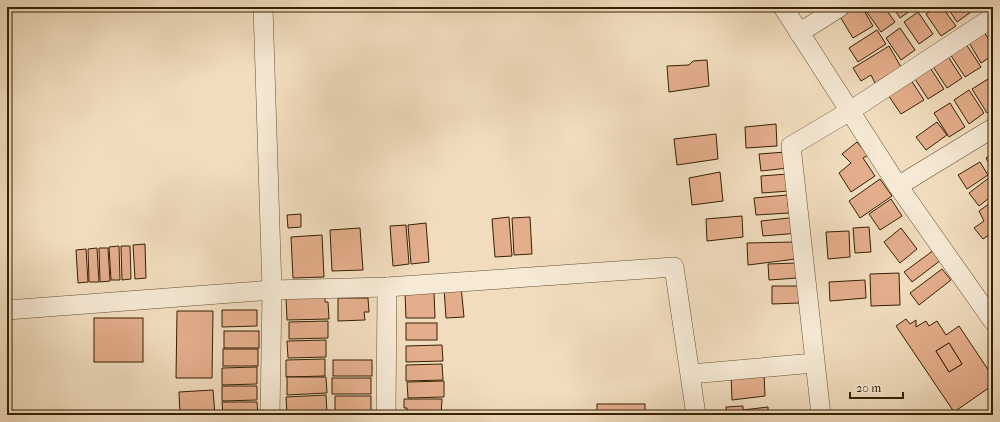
<svg xmlns="http://www.w3.org/2000/svg" width="1000" height="422" font-family="'IM FELL French Canon',serif">
  <style>
    .building { fill: #e4ae8c; stroke: #362104; fill-rule: evenodd }
    .lines { fill: none; stroke-linecap: round; stroke-linejoin: round }
    .minor-casing { stroke: #655032; stroke-width: 20 }
    .minor { stroke: #f6e9d5; stroke-width: 19 }
  </style>
  <rect width="100%" height="100%" fill="#f1ddbe"/>
  <filter id="stains"><feTurbulence type="fractalNoise" baseFrequency=".005" numOctaves="4"/><feColorMatrix values="0 0 0 0 .2 0 0 0 0 .09 0 0 0 0 .02 0 0 0 .5 -.17"/></filter>
  <radialGradient id="worn" r=".72"><stop offset=".6" stop-color="#630" stop-opacity="0"/><stop offset="1" stop-color="#630" stop-opacity=".3"/></radialGradient>
  <!-- building -->
  <g class="building">
    <path d="M853,7H862L873,26L853,38L839,15Z"/>
    <path d="M871,7H884L895,22L881,32L866,11Z"/>
    <path d="M893,7H914V8L900,18Z"/>
    <path d="M936,7H942L956,26L941,36L926,14Z"/>
    <path d="M947,7H968L971,12L957,22Z"/>
    <path d="M971,7H981L974,12Z"/>
    <path d="M918,12L933,34L919,44L904,22Z"/>
    <path d="M900,28L915,50L901,60L886,38Z"/>
    <path d="M982,29L993,46V55L981,63L967,39Z"/>
    <path d="M877,30L886,44L858,62L849,48Z"/>
    <path d="M966,44L981,67L965,77L950,54Z"/>
    <path d="M889,46L901,67L875,83L871,75L861,81L853,68Z"/>
    <path d="M947,55L962,78L947,88L932,65Z"/>
    <path d="M707,60L709,86L669,92L667,66L689,65L693,61Z"/>
    <path d="M929,66L944,89L928,99L913,76Z"/>
    <path d="M909,77L924,100L901,114L886,92Z"/>
    <path d="M988,79L993,88V109L987,113L972,89Z"/>
    <path d="M969,90L984,113L969,124L954,100Z"/>
    <path d="M950,103L965,127L949,137L934,113Z"/>
    <path d="M937,122L947,135L926,150L916,137Z"/>
    <path d="M776,124L777,146L746,148L745,127Z"/>
    <path d="M716,134L718,159L677,165L674,139Z"/>
    <path d="M857,142L862,148L866,144L874,152L863,158L875,176L851,192L839,173L851,163L842,154Z"/>
    <path d="M786,152L788,168L761,171L759,154Z"/>
    <path d="M993,154V171L986,158Z"/>
    <path d="M980,162L988,175L967,189L958,175Z"/>
    <path d="M720,172L723,201L692,205L689,178Z"/>
    <path d="M788,174L789,191L762,193L761,176Z"/>
    <path d="M990,177L993,183V195L979,206L969,193Z"/>
    <path d="M880,179L892,196L860,218L849,201Z"/>
    <path d="M787,195L789,213L756,215L754,198Z"/>
    <path d="M891,199L902,216L880,230L869,214Z"/>
    <path d="M993,201V232L983,239L974,228L984,221L979,211Z"/>
    <path d="M301,214V227L288,228L287,215Z"/>
    <path d="M742,216L743,237L707,241L706,219Z"/>
    <path d="M509,217L512,256L495,257L492,219Z"/>
    <path d="M530,217L532,254L514,255L512,218Z"/>
    <path d="M798,217L799,233L763,236L761,221Z"/>
    <path d="M426,223L429,262L411,264L408,225Z"/>
    <path d="M406,225L409,264L393,266L390,226Z"/>
    <path d="M869,227L871,252L855,253L853,228Z"/>
    <path d="M360,228L363,270L332,271L330,230Z"/>
    <path d="M901,228L917,249L900,263L884,242Z"/>
    <path d="M849,231L850,257L828,259L826,232Z"/>
    <path d="M322,235L324,277L293,278L291,237Z"/>
    <path d="M794,242L796,259L748,265L747,243Z"/>
    <path d="M145,244L146,278L135,279L133,245Z"/>
    <path d="M119,246L120,280H111L109,247Z"/>
    <path d="M121,246H130L131,279L122,280Z"/>
    <path d="M97,248L99,282H89L88,249Z"/>
    <path d="M99,248H108L110,281L100,282Z"/>
    <path d="M86,249L88,282L78,283L76,250Z"/>
    <path d="M934,250L941,260L912,282L904,272Z"/>
    <path d="M797,263V278L769,280L768,264Z"/>
    <path d="M942,269L951,280L919,305L910,293Z"/>
    <path d="M899,273L900,305L871,306L870,274Z"/>
    <path d="M865,280L866,298L830,301L829,282Z"/>
    <path d="M461,286L464,317L446,318L444,288Z"/>
    <path d="M772,286H799V303L772,304Z"/>
    <path d="M434,292L435,318H406L405,293Z"/>
    <path d="M286,297H325V302H328L329,319L287,320Z"/>
    <path d="M338,298H368L369,312H364L365,320L338,321Z"/>
    <path d="M222,310H257V326L222,327Z"/>
    <path d="M177,311H213L212,378H176Z"/>
    <rect x="94" y="318" width="49" height="44"/>
    <path d="M906,319L910,324L916,320V327L926,321L929,326L937,321L946,335L959,326L993,377V385L954,412L896,326ZM949,343L962,364L949,372L936,351Z"/>
    <path d="M328,321V338L289,339V322Z"/>
    <rect x="406" y="323" width="31" height="17"/>
    <rect x="224" y="331" width="35" height="17"/>
    <path d="M326,340V357L288,358L287,341Z"/>
    <path d="M949,343L962,364L949,372L936,351Z"/>
    <path d="M442,345L443,361L406,362V346Z"/>
    <rect x="223" y="349" width="35" height="17"/>
    <path d="M325,359V376L286,377V360Z"/>
    <rect x="333" y="360" width="39" height="16"/>
    <path d="M442,364L443,380L406,381V365Z"/>
    <path d="M257,367V384L222,385V368Z"/>
    <path d="M764,373L765,396L732,400L731,374Z"/>
    <path d="M287,377H326L327,393L287,395Z"/>
    <rect x="332" y="378" width="39" height="16"/>
    <path d="M444,381V397L408,398L407,382Z"/>
    <path d="M222,386H257V400L222,401Z"/>
    <path d="M213,390L215,415H180L179,392Z"/>
    <path d="M326,395L327,413L287,414L286,397Z"/>
    <path d="M335,396H371V415L335,414Z"/>
    <path d="M404,399H442L441,415H407V408H404Z"/>
    <path d="M222,402H257L258,415H223Z"/>
    <rect x="597" y="404" width="48" height="11"/>
    <path d="M743,406V410L768,407V415H727L726,407Z"/>
  </g>
  <g class="lines">
    <defs>
      <g id="minor">
        <path d="M263,7L272,290L270,415"/>
        <path d="M783,7L898,186L993,321"/>
        <path d="M799,33L840,7"/>
        <path d="M898,186L993,128"/>
        <path d="M7,310L272,290L387,287L674,267L696,415"/>
        <path d="M691,374L814,363"/>
        <path d="M386,415L387,287"/>
        <path d="M821,415L791,146L850,111L993,17"/>
      </g>
    </defs>
    <!-- minor casing -->
    <use href="#minor" class="minor-casing"/>
    <!-- minor -->
    <use href="#minor" class="minor"/>
  </g>
  <!-- margin -->
  <rect width="1000" height="422" fill="none" stroke="#f1ddbe" stroke-width="24"/>
  <rect x="8" y="8" width="984" height="406" fill="none" stroke="#362104" stroke-width="2"/>
  <rect x="12" y="12" width="976" height="398" fill="none" stroke="#362104"/>
  <!-- scale -->
  <path d="M850 392v6h53v-6" fill="none" stroke="#362104" stroke-width="2"/>
  <text x="856" y="392" font-size="12" fill="#362104" stroke="#f6e9d5" stroke-width="3" paint-order="stroke">20 m</text>
  <rect width="100%" height="100%" filter="url(#stains)"/>
  <rect width="100%" height="100%" fill="url(#worn)"/>
</svg>
